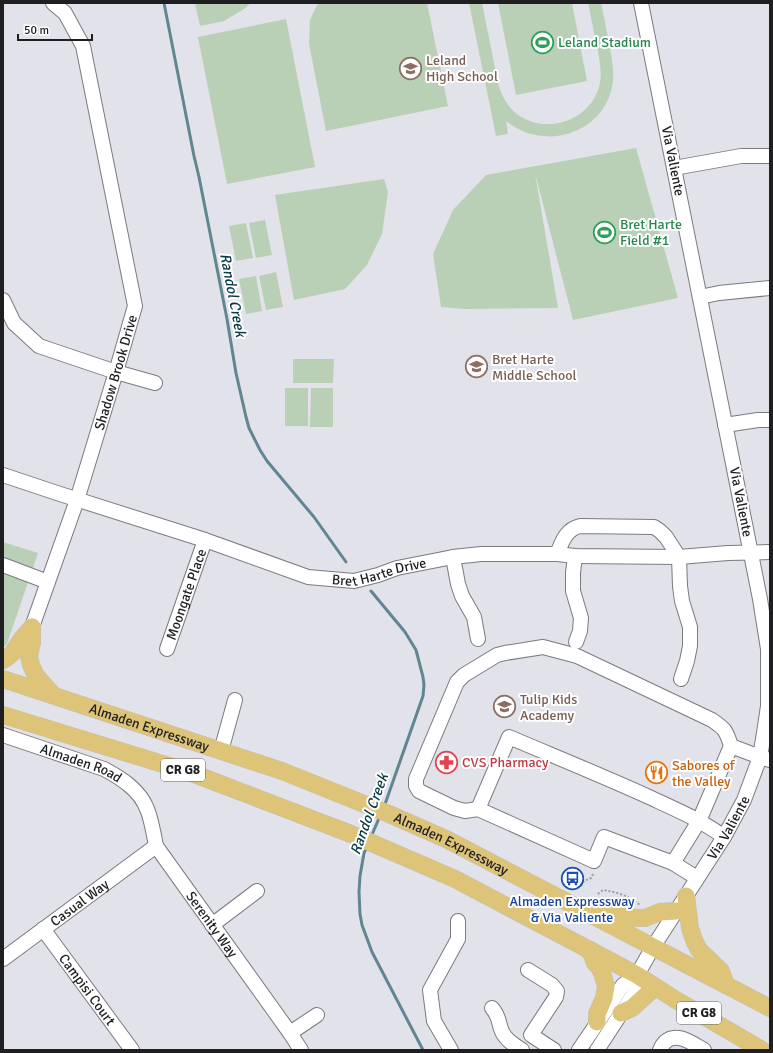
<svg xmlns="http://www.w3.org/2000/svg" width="773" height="1053" font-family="Signika,sans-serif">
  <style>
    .green { fill: #b9d0b7 }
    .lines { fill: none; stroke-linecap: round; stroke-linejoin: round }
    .stream { stroke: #608692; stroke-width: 3 }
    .minor-casing { stroke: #7a7a81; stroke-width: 16 }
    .major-casing { stroke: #c0c0c1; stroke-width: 18 }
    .path { stroke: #9a9aa0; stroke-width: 2; stroke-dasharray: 2 2; stroke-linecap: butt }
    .minor { stroke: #fff; stroke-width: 14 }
    .major { stroke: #ddc478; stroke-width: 17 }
    .labels { text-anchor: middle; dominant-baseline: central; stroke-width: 4; stroke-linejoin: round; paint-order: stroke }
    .shield { fill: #fff; stroke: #626264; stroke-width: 1 }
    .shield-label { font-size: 13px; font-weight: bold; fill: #1f1f22 }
    .leisure-label { font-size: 14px; fill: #27864d; stroke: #fff; text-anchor: start }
    .education-label { font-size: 14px; fill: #785e54; stroke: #fff; text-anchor: start }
    .street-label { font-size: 14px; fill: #1f1f22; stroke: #fff }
    .health-label { font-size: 14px; fill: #be3a42; stroke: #fff; text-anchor: start }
    .food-label { font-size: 14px; fill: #c56008; stroke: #fff; text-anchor: start }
    .transit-label { font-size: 14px; fill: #164399; stroke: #fff }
    .water-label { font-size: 15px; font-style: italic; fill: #093b47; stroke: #fff }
  </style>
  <rect width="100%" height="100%" fill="#e2e2ea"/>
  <!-- green -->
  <g class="green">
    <path d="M195,3H251L244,9L224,21L200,26Z"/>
    <path d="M319,3H427L448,106L326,131L309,44L310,20L316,7Z"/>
    <path d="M469,3H482L498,83C501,95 507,106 517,114C545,135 589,122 599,87C603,72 599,57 596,42C593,29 591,16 588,3H601C604,16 606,29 609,42C611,55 614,68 613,81C607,133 545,153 506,121L508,134L496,136Z"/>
    <path d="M498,3H572L587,81L516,95Z"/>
    <path d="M286,19L315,167L227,184L198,37Z"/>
    <path d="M636,148L678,298L573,320L535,173L558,308L465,309L441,307L433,254L453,210L486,175Z"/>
    <path d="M384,179L388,192L382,234L367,265L345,289L294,300L275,195Z"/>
    <path d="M265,220L272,255L256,258L249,223Z"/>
    <path d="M246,223L253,258L236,261L229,226Z"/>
    <path d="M276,272L283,307L266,310L259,276Z"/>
    <path d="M256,276L262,311L246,314L239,279Z"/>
    <path d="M293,359H334L333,383H293Z"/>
    <rect x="285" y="388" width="23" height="38"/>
    <path d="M311,388H333V427H310Z"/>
    <path d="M3,542L38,553L7,644L3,647Z"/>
  </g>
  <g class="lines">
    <!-- stream -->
    <g class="stream">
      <path d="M164,3L194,156L199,177L227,319L236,373L246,417L249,428L260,450L267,461L314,517L346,562"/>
      <path d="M371,591L405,632L416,650L423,677L424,685L423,696L384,807"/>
      <path d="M371,837L380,816"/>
      <path d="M367,847L364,853L360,876L359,892L360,914L362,925L372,952L423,1050"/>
    </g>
    <defs>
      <g id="minor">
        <path d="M674,168L741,156H770"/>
        <path d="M700,297L719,293L770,288"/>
        <path d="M3,300L14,323L39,346L116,372L155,383"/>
        <path d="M725,425L758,420H770"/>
        <path id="s1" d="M3,475L60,494L205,540L308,577L354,581L378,575L397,568L453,557L481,554H557L575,556L679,557L728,553L770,552"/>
        <path d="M557,554C562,542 566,529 580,526L654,527L660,531L666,537L679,557L680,586L682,601L690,627V646L687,661L681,679"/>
        <path d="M575,556L573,573V591L581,618L580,631L576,642"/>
        <path d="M453,557L458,584L462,596L474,617L478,639"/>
        <path d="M3,565L48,582"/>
        <path id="s2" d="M32,627L77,500L116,372L135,306L83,46L65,13L53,3"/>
        <path id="s3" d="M167,649L205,540"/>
        <path id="s4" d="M3,735L104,769C121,778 140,790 147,809C151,818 154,835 156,846L290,1033L301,1050"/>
        <path d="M731,746L760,757L770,760"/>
        <path d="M221,751L235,700"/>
        <path d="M478,809L465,811L454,808L419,791L416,786V779L457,682L464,675L497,655L505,653L543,647L577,656L712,720C725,729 726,730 731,746L699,821L673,863"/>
        <path d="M697,878L673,863L604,837L594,861L478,809L509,737C556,757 603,776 649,797C675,809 701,820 724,837"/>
        <path d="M212,925L257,891"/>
        <path id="s5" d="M43,929L132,1050"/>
        <path id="s6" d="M3,959L156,846"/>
        <path d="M528,970L552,985L557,991L556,997L531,1035L554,1050"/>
        <path d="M492,1008C499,1016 498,1020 501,1029C504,1039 514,1045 522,1050"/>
        <path d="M290,1033L317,1015"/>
        <path d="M451,1050L434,1021L430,990L458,939V921"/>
        <path d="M579,1050L623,985L637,975"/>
        <path id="s7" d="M597,1050L635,992L637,975L653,947L724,837L744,800L760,757L764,733L768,706V649L760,599L641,3"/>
        <path d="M660,1050C661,1047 663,1044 665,1042C677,1031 693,1044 704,1050"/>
      </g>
      <g id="major">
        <path d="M32,627V642L29,656L31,665L36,676L53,695"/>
        <path d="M3,660C14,654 14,650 21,640C24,636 28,632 32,627"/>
        <path id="s8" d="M3,679L282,771L389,814L446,839L770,1008"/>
        <path d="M3,715L189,772L351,834L455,879L637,975L676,1000L762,1050"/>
        <path d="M686,896L690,928L694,940L699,950L721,971L726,985"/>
        <path d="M591,908L601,909L635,918H645L660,912L676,911"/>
        <path d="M590,950L595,963L599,967L602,973L606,986L604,998L597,1014V1022"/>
        <path d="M621,1013L632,1008L655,987"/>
      </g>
    </defs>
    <!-- minor casing -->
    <use href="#minor" class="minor-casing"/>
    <!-- major casing -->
    <use href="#major" class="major-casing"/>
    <!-- path -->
    <g class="path">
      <path d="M581,886L584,881L591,878L593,874"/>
      <path d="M598,894L603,890C616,892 630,896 640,905"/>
    </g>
    <!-- minor -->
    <use href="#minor" class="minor"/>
    <!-- major -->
    <use href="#major" class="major"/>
  </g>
  <!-- icons -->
  <defs>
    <symbol id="stadium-ring" viewBox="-11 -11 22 22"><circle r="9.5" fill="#fff" stroke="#2e9e5b" stroke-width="1.5"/><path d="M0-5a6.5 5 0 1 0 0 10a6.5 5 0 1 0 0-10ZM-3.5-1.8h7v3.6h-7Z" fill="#2e9e5b"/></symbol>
    <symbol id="school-ring" viewBox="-11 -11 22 22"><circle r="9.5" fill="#fff" stroke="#8d6e63" stroke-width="1.5"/><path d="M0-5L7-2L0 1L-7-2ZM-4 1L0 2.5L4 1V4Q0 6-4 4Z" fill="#8d6e63"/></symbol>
    <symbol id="pharmacy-ring" viewBox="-11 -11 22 22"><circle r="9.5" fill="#fff" stroke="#e0444e" stroke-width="1.5"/><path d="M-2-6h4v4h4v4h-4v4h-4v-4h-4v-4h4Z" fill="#e0444e"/></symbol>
    <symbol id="restaurant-ring" viewBox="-11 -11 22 22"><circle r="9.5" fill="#fff" stroke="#e8710a" stroke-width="1.5"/><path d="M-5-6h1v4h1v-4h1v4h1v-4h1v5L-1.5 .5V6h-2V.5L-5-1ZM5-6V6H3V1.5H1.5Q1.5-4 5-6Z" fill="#e8710a"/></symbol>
    <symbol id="bus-ring" viewBox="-11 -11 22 22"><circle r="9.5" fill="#fff" stroke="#1a4fb4" stroke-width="1.5"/><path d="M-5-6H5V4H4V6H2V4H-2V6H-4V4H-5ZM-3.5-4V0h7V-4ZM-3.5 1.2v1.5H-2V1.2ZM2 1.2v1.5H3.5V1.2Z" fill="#1a4fb4"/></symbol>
  </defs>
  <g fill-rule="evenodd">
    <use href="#stadium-ring" x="530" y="30" width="25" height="25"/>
    <use href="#school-ring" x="398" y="56" width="25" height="25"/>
    <use href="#stadium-ring" x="592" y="220" width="25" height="25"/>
    <use href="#school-ring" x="464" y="354" width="25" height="25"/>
    <use href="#school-ring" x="492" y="694" width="25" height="25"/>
    <use href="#pharmacy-ring" x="434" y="750" width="25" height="25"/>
    <use href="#restaurant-ring" x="644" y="760" width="25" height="25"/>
    <use href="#bus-ring" x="560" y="866" width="25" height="25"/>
  </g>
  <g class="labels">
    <!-- shield labels -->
    <g class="shield">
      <rect x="161" y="759" width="44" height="22" rx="3"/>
      <rect x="677" y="1002" width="44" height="22" rx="3"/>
    </g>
    <g class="shield-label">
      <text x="183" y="770">CR G8</text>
      <text x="699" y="1013">CR G8</text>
    </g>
    <!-- leisure labels -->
    <g class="leisure-label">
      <text x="558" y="42">Leland Stadium</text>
      <text x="620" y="224">Bret Harte<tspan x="620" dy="16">Field #1</tspan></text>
    </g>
    <!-- education labels -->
    <g class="education-label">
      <text x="426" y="60">Leland<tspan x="426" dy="16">High School</tspan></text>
      <text x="492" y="359">Bret Harte<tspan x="492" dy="16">Middle School</tspan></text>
      <text x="520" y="699">Tulip Kids<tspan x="520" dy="16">Academy</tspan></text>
    </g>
    <!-- street labels -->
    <g class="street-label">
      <text transform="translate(673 161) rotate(79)">Via Valiente</text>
      <text stroke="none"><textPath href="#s2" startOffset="268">Shadow Brook Drive</textPath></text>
      <text transform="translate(741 502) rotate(79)">Via Valiente</text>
      <text stroke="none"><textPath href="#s1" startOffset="394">Bret Harte Drive</textPath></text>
      <text stroke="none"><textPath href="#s3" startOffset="58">Moongate Place</textPath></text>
      <text stroke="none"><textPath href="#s8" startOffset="154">Almaden Expressway</textPath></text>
      <text stroke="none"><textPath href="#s4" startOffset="83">Almaden Road</textPath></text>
      <text stroke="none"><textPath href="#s7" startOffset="260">Via Valiente</textPath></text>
      <text stroke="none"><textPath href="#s8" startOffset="478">Almaden Expressway</textPath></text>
      <text stroke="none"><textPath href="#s6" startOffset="95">Casual Way</textPath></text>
      <text stroke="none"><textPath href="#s4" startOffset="301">Serenity Way</textPath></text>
      <text stroke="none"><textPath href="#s5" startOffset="75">Campisi Court</textPath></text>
    </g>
    <!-- health labels -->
    <g class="health-label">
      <text x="462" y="762">CVS Pharmacy</text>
    </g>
    <!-- food labels -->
    <g class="food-label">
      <text x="672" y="765">Sabores of<tspan x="672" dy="16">the Valley</tspan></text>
    </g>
    <!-- transit labels -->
    <g class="transit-label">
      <text x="572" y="901">Almaden Expressway<tspan x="572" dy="16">&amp; Via Valiente</tspan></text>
    </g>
    <!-- water labels -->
    <g class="water-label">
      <text transform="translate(233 295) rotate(79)">Randol Creek</text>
      <text transform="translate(369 814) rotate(-70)">Randol Creek</text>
    </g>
  </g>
  <!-- border -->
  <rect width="773" height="1053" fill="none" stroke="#1f1f22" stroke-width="8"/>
  <!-- scale -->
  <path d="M18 34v6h74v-6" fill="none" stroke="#1f1f22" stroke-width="2"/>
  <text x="24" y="34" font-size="12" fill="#1f1f22" stroke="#ffffff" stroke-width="3" paint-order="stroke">50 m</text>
</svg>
